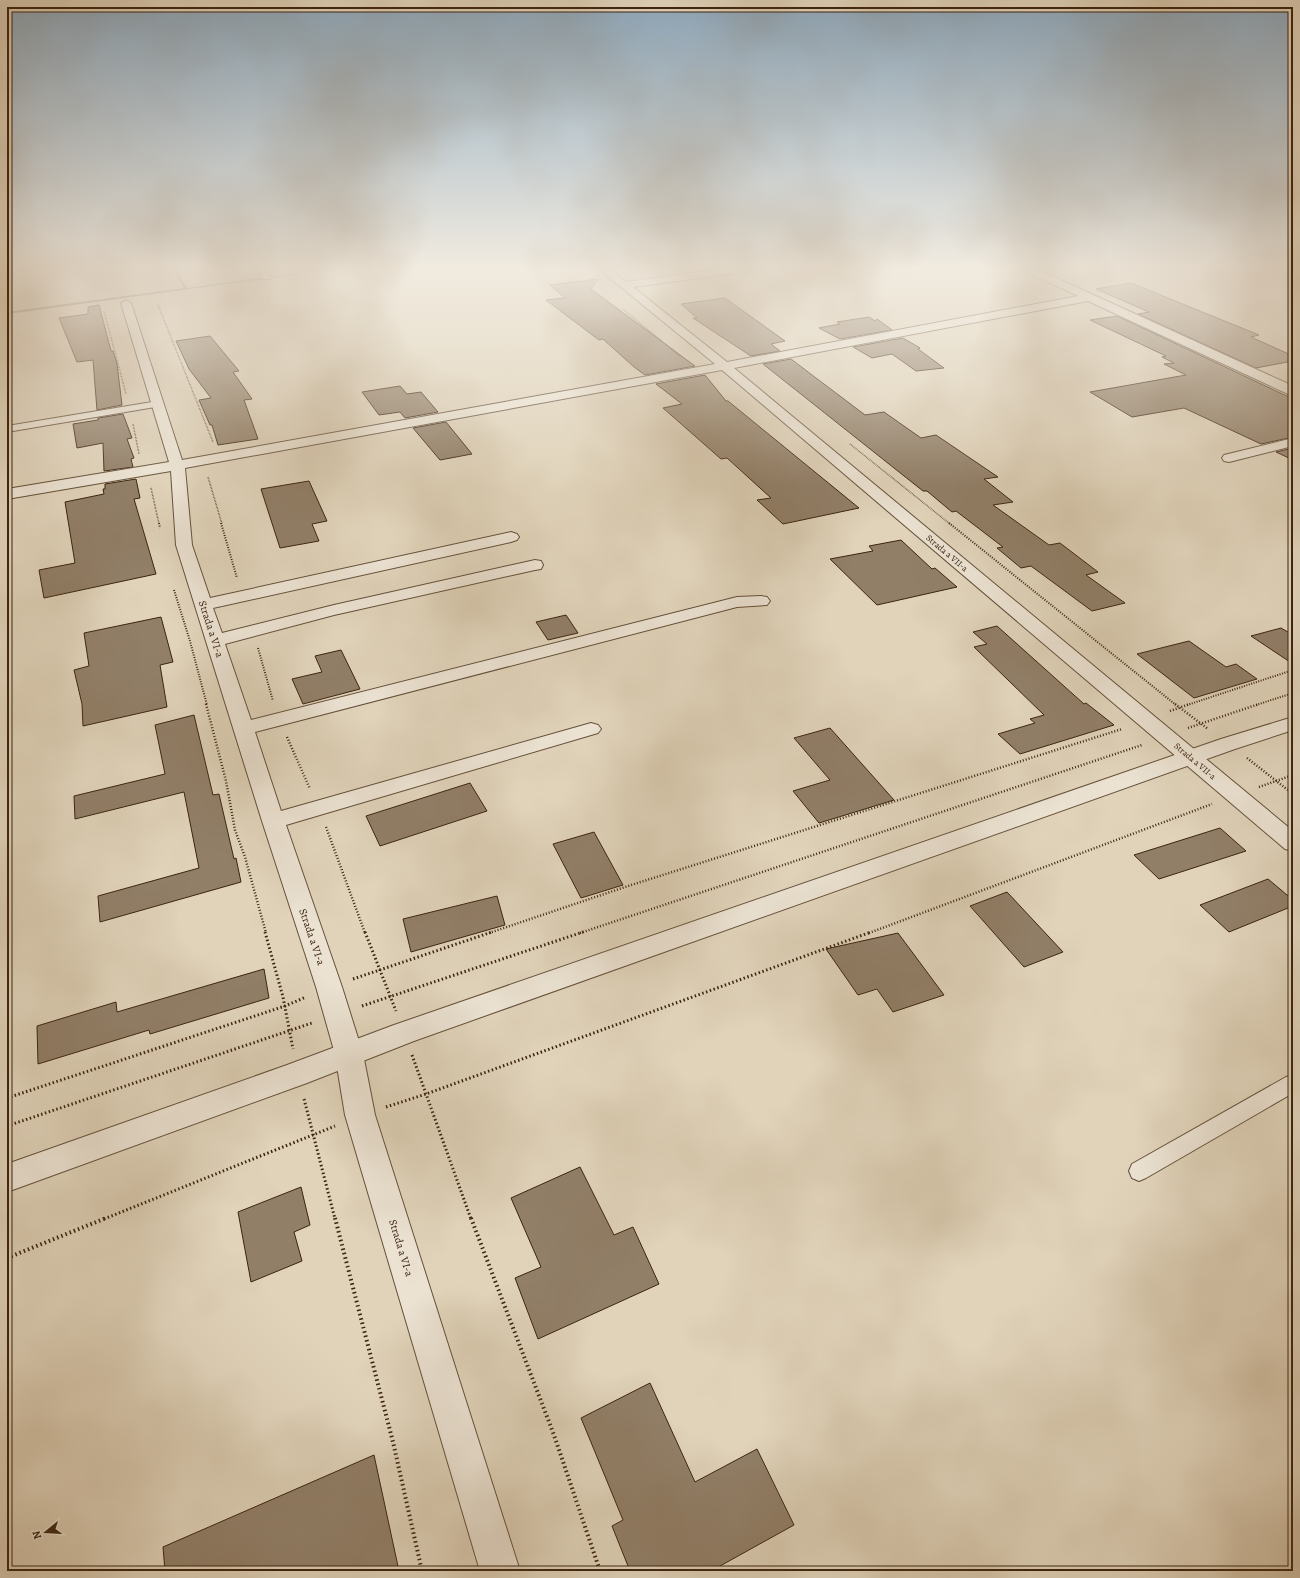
<svg xmlns="http://www.w3.org/2000/svg" width="1300" height="1578" font-family="Alegreya,serif">
  <style>
    .lines { fill: none; stroke-linecap: round; stroke-linejoin: round }
    .stream { fill: #7d6a53; fill-rule: evenodd }
    .building { fill: #917f68; stroke: #3c2410 }
    .service-casing { stroke: #65503a; stroke-width: 2 }
    .minor-casing { stroke: #65503a; stroke-width: 2 }
    .tertiary-casing { stroke: #65503a; stroke-width: 2 }
    .path-far4 { stroke: #3c2410; stroke-width: 1.5; stroke-dasharray: 0.5 1; stroke-linecap: butt }
    .path-far3 { stroke: #3c2410; stroke-width: 2; stroke-dasharray: 1 1.5; stroke-linecap: butt }
    .path-far2 { stroke: #3c2410; stroke-width: 2.5; stroke-dasharray: 1 2; stroke-linecap: butt }
    .path-far1 { stroke: #3c2410; stroke-width: 3; stroke-dasharray: 1.5 2.5; stroke-linecap: butt }
    .path { stroke: #3c2410; stroke-width: 4; stroke-dasharray: 1.5 3; stroke-linecap: butt }
    .service { fill: #ebe2d2; fill-rule: evenodd }
    .minor { fill: #ebe2d2; fill-rule: evenodd }
    .tertiary { fill: #ebe2d2; fill-rule: evenodd }
    .labels { text-anchor: middle; dominant-baseline: central; stroke-width: 3.5; stroke-linejoin: round; paint-order: stroke }
    .far-street-label { font-size: 9px; fill: #3c2410; stroke: #ebe2d2 }
    .street-label { font-size: 11px; fill: #3c2410; stroke: #ebe2d2 }
  </style>
  <rect width="100%" height="100%" fill="#e0d3ba"/>
  <filter id="stains"><feTurbulence type="fractalNoise" baseFrequency=".005" numOctaves="4"/><feColorMatrix values="0 0 0 0 .2 0 0 0 0 .09 0 0 0 0 .02 0 0 0 .5 -.17"/></filter>
  <radialGradient id="worn" r=".72"><stop offset=".6" stop-color="#630" stop-opacity="0"/><stop offset="1" stop-color="#630" stop-opacity=".3"/></radialGradient>
  <g class="lines">
    <!-- stream -->
    <path class="stream" d="M170,265H174L187,288L356,265H367L7,314V312L184,288Z"/>
  </g>
  <!-- building -->
  <g class="building">
    <path d="M598,279L591,289L695,366L645,375L634,367L603,339L599,340L546,300L565,298L550,285Z"/>
    <path d="M1131,283L1259,335L1251,337L1293,356V361L1256,368L1138,314L1149,312L1096,289Z"/>
    <path d="M725,298L785,341L771,344L780,351L751,356L693,318H697L681,304Z"/>
    <path d="M99,305L111,351H113L117,364L122,405L97,410L93,360L77,362L59,318L88,314V307Z"/>
    <path d="M1117,316L1293,399V437L1261,444L1184,408L1132,417L1090,392L1186,375L1164,364L1174,363L1162,357L1166,356L1090,320Z"/>
    <path d="M869,317L875,321L877,319L892,330L840,339L819,328L840,324L837,322Z"/>
    <path d="M210,336L239,371L233,372L252,399L244,400L258,439L218,445L212,425H210L199,400L211,398L189,369L176,341Z"/>
    <path d="M903,338L920,348L918,349L944,368L916,371L892,354L872,358L853,347Z"/>
    <path d="M791,359L865,415L884,412L921,438L936,435L998,477L984,479L1013,502L993,505L1049,545L1060,543L1098,572L1086,575L1125,603L1092,611L1031,566L1021,568L997,548L1003,547L956,511L952,512L927,491H923L763,364Z"/>
    <path d="M705,375L726,401H728L859,508L783,524L757,500L771,498L727,458L721,459L663,408L682,404L656,384Z"/>
    <path d="M400,386L407,394L421,392L438,412L405,418L400,412L379,415L362,392Z"/>
    <path d="M123,414L132,438L127,439L134,458L131,459L133,467L104,471L103,443L77,448L73,424L98,420V418Z"/>
    <path d="M446,422L472,454L440,460L413,428Z"/>
    <path d="M1293,448V460L1276,452Z"/>
    <path d="M136,479L140,498L134,499L156,574L44,598L39,570L75,563L65,502L104,494L103,489H105V484Z"/>
    <path d="M309,481L327,521L312,524L319,541L280,548L261,489Z"/>
    <path d="M901,540L932,569L935,568L957,587L877,605L830,559L873,551L869,546Z"/>
    <path d="M566,615L578,633L548,640L536,622Z"/>
    <path d="M161,617L173,662L160,665L167,707L83,726L82,704L74,670L89,666L84,633Z"/>
    <path d="M997,626L1084,704L1086,703L1114,725L1020,754L998,734L1035,723L1030,719L1044,715L974,647L987,644L973,632Z"/>
    <path d="M1281,628L1293,635V664L1251,636Z"/>
    <path d="M1189,641L1226,667L1236,664L1257,679L1194,698L1137,654Z"/>
    <path d="M341,650L360,689L303,704L292,679L322,672L315,656Z"/>
    <path d="M194,715L213,795L219,794L234,859L236,858L241,882L100,922L98,896L199,868L184,792L75,819L74,796L165,774L155,725Z"/>
    <path d="M830,728L894,800L819,823L793,791L830,780L794,738Z"/>
    <path d="M470,783L487,811L380,846L366,816Z"/>
    <path d="M1220,828L1246,851L1159,879L1134,855Z"/>
    <path d="M594,832L623,885L581,898L553,844Z"/>
    <path d="M1268,879L1293,900V906L1229,932L1200,905Z"/>
    <path d="M1007,892L1063,952L1024,967L970,906Z"/>
    <path d="M497,896L505,925L411,952L403,919Z"/>
    <path d="M898,933L944,995L893,1012L877,989L858,995L826,949Z"/>
    <path d="M264,969L269,998L150,1034L149,1030L38,1064L37,1026L116,1002L117,1012Z"/>
    <path d="M580,1167L614,1235L633,1227L659,1284L538,1339L515,1278L541,1267L511,1198Z"/>
    <path d="M301,1187L310,1225L294,1232L302,1261L251,1282L238,1212Z"/>
    <path d="M650,1383L695,1482L757,1449L794,1525L711,1571H630L612,1526L623,1520L581,1418Z"/>
    <path d="M374,1455L399,1571H165L163,1547Z"/>
  </g>
  <g class="lines">
    <defs>
      <g id="service">
        <path d="M158,401L163,404L161,406L7,432V426Z"/>
        <path d="M1293,1075V1093L1146,1178L1139,1181L1132,1178L1129,1171L1132,1164L1286,1077Z"/>
      </g>
      <g id="minor">
        <path d="M253,265H263L271,277L270,279H262Z"/>
        <path d="M594,265H605L626,282L749,265H777L772,268L633,287L727,362L1078,296L1016,267L1015,265H1028L1293,386V395L1288,394L1088,301L734,368L1293,831V851L1285,849L722,370L185,468L192,545L210,598L511,532L517,534L519,537L517,540L511,542L213,608L222,633L334,605L535,560L541,561L543,565L541,569L535,570L334,615L225,644L251,720L737,597L761,596L767,597L770,601L767,605L737,607L255,732L281,811L584,725L591,723L598,725L601,729L598,733L286,825L342,987L363,1054L375,1115L520,1571H480L345,1115L335,1054L316,987L262,821L176,545L171,471L7,499V489L169,462L121,303L126,300L131,303L182,460L715,364Z"/>
        <path d="M1271,265H1286L1293,268V274L1272,267Z"/>
        <path d="M1293,438V446L1229,462L1224,461L1222,458L1224,455Z"/>
      </g>
      <path id="tertiary" d="M1293,717V730L1235,749L414,1041L307,1083L7,1192V1164L287,1065L394,1025L1221,739Z"/>
    </defs>
    <!-- service casing -->
    <use href="#service" class="service-casing"/>
    <!-- minor casing -->
    <use href="#minor" class="minor-casing"/>
    <!-- tertiary casing -->
    <use href="#tertiary" class="tertiary-casing"/>
    <!-- path-far4 -->
    <g class="path-far4">
      <path d="M572,265L585,276"/>
      <path d="M158,305L213,442"/>
      <path d="M623,309L681,357"/>
      <path d="M104,311L126,394"/>
      <path d="M133,424L139,454"/>
      <path d="M850,444L950,524"/>
      <path d="M208,477L222,524"/>
      <path d="M151,488L159,524"/>
    </g>
    <!-- path-far3 -->
    <g class="path-far3">
      <path d="M159,523L160,528"/>
      <path d="M221,523L237,578"/>
      <path d="M949,523L1176,705"/>
      <path d="M174,590L190,641L207,705"/>
      <path d="M258,648L273,701"/>
      <path d="M1187,705L1293,670"/>
      <path d="M1256,705L1293,693"/>
    </g>
    <!-- path-far2 -->
    <g class="path-far2">
      <path d="M206,704L226,781L235,830L245,857L266,933"/>
      <path d="M1175,704L1208,729"/>
      <path d="M1170,711L1190,704"/>
      <path d="M1188,728L1259,704"/>
      <path d="M287,737L310,789"/>
      <path d="M1247,758L1293,794"/>
      <path d="M1259,787L1293,775"/>
      <path d="M326,827L365,933"/>
      <path d="M489,933L625,887L1122,729"/>
      <path d="M580,933L1142,745"/>
      <path d="M869,933L1212,804"/>
    </g>
    <!-- path-far1 -->
    <g class="path-far1">
      <path d="M265,932L283,997L293,1049"/>
      <path d="M365,932L396,1011"/>
      <path d="M353,979L492,932"/>
      <path d="M362,1006L583,932"/>
      <path d="M412,1055L471,1219"/>
      <path d="M7,1098L285,1006L306,997"/>
      <path d="M304,1099L335,1219"/>
      <path d="M386,1107L426,1094L871,932"/>
      <path d="M7,1126L312,1023"/>
      <path d="M104,1219L335,1126"/>
    </g>
    <!-- path -->
    <g class="path">
      <path d="M335,1218L393,1442L422,1571"/>
      <path d="M471,1218L554,1435L600,1571"/>
      <path d="M7,1258L106,1218"/>
    </g>
    <!-- service -->
    <use href="#service" class="service"/>
    <!-- minor -->
    <use href="#minor" class="minor"/>
    <!-- tertiary -->
    <use href="#tertiary" class="tertiary"/>
  </g>
  <!-- sky -->
  <linearGradient id="sky" x2="0" y2="1"><stop stop-color="#8ea9be"/><stop offset="0.55" stop-color="#f1ebe0"/><stop offset="1" stop-color="#f1ebe0" stop-opacity="0"/></linearGradient>
  <rect width="1300" height="486" fill="url(#sky)"/>
  <g class="labels">
    <!-- far-street labels -->
    <g class="far-street-label">
      <text transform="translate(947 553) rotate(40)">Strada a VII-a</text>
      <text transform="translate(1195 761) rotate(40)">Strada a VII-a</text>
    </g>
    <!-- street labels -->
    <g class="street-label">
      <text transform="translate(211 629) rotate(72)">Strada a VI-a</text>
      <text transform="translate(312 937) rotate(71)">Strada a VI-a</text>
      <text transform="translate(401 1248) rotate(73)">Strada a VI-a</text>
    </g>
  </g>
  <!-- margin -->
  <rect width="1300" height="1578" fill="none" stroke="#e0d3ba" stroke-width="24"/>
  <rect x="8" y="8" width="1284" height="1562" fill="none" stroke="#3c2410" stroke-width="2"/>
  <rect x="12" y="12" width="1276" height="1554" fill="none" stroke="#3c2410"/>
  <!-- north arrow -->
  <g transform="translate(46 1532) rotate(252)" stroke="#ebe2d2" stroke-width="3" paint-order="stroke">
  <path d="M0-3L7 15L0 10L-7 15Z" fill="#3c2410"/>
  <text y="-6" font-size="11" font-weight="bold" text-anchor="middle" fill="#3c2410">N</text>
  </g>
  <rect width="100%" height="100%" filter="url(#stains)"/>
  <rect width="100%" height="100%" fill="url(#worn)"/>
</svg>
